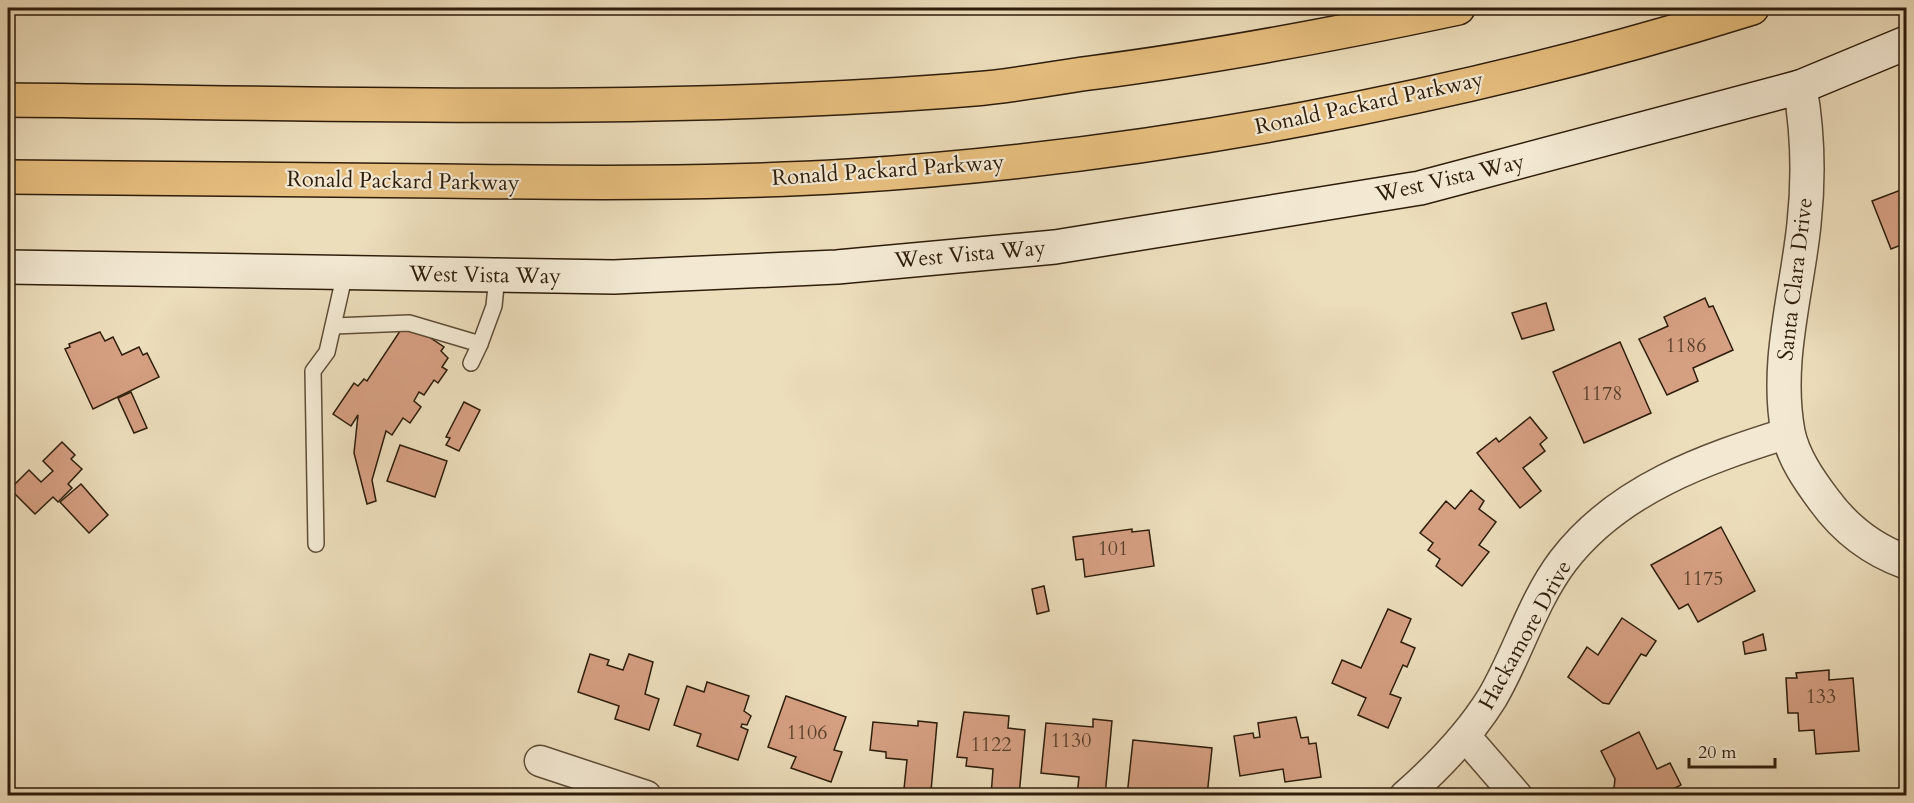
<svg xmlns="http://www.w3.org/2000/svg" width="1914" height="803" font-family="Cardo,serif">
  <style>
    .building { fill: #d59f82; stroke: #2e1d0b; stroke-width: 1.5 }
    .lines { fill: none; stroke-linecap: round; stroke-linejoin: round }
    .service-casing { stroke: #5e4d37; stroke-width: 18 }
    .minor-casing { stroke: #5e4d37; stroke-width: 33 }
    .tertiary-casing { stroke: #5e4d37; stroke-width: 36 }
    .secondary-casing { stroke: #2e1d0b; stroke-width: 36 }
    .motorway-casing { stroke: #2e1d0b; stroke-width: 36 }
    .service { stroke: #f3e9d3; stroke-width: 15 }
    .minor { stroke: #f3e9d3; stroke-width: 30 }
    .tertiary { stroke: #f3e9d3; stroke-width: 33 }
    .secondary { stroke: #f3e9d3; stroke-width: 33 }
    .motorway { stroke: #e6be7e; stroke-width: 33 }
    .labels { text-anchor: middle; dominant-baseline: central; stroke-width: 4.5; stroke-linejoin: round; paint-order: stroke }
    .number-label { font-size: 20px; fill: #583e29 }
    .street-label { font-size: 22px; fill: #2e1d0b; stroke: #f3e9d3 }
  </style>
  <rect width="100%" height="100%" fill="#ecddbb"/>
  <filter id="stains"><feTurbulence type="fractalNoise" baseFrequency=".00333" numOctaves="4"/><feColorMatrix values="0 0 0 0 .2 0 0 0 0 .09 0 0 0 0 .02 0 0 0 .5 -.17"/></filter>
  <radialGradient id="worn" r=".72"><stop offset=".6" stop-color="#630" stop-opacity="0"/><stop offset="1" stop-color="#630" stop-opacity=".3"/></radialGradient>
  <!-- building -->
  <g class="building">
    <path d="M1906,188V243L1891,249L1872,201Z"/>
    <path d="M1705,298L1709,307L1713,306L1733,350L1693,368L1698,381L1667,395L1639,339L1668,326L1664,317Z"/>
    <path d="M1546,303L1554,330L1522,339L1512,313Z"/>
    <path d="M402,328L420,331L444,347L441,351L448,358L442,367L447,370L438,383L434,380L424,395L419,392L414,401L421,407L410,423L403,418L392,435L386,431L372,480L376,501L367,504L354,453L358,415L351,426L333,414L354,383L358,386L364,379L367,381Z"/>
    <path d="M100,332L105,341L113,337L122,355L139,347L143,355L147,353L159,377L93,409L65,349L70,347L69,344Z"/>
    <path d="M1620,342L1651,413L1584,443L1553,372Z"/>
    <path d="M131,392L147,428L134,433L118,398Z"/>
    <path d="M464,402L480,410L459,451L446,445L450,438L446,437Z"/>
    <path d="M1530,417L1547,438L1540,444L1545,451L1523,468L1541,491L1520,508L1477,453L1496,438L1499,442Z"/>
    <path d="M62,442L75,455L71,459L82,469L68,484L72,488L58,502L53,497L35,514L10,489L29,470L41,482L53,471L43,461Z"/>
    <path d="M400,445L447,461L435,497L387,481Z"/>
    <path d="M81,484L108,515L89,533L60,502Z"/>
    <path d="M1471,490L1484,501L1479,509L1496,522L1479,545L1489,552L1462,586L1436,566L1440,559L1428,550L1433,543L1420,533L1446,501L1455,509Z"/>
    <path d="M1721,527L1755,591L1698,622L1688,604L1679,609L1651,565Z"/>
    <path d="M1132,529V532L1149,530L1154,566L1085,577L1083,559L1076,560L1073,537Z"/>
    <path d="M1044,586L1049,611L1037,614L1032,589Z"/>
    <path d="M1388,609L1411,619L1401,642L1415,648L1407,667L1403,665L1390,694L1401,698L1388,728L1358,715L1366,698L1332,683L1342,660L1361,668Z"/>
    <path d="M1622,618L1656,641L1646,656L1641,654L1609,704L1603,703L1568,677L1587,647L1598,655Z"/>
    <path d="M1763,634L1766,650L1745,654L1743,642Z"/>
    <path d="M590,654L609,660L607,665L623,670L629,654L653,662L645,694L659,699L649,730L615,719L619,706L578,692Z"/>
    <path d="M1829,670V680L1853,678L1859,751L1816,754L1814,730L1799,731L1798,713H1788L1786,678H1797L1796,673Z"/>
    <path d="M707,682L749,696L744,711L751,716L747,725L742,724L741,727L748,730L738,760L697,746L701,734L674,725L687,686L704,692Z"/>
    <path d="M786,696L846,717L834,750L842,752L831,782L791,768L796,757L768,747Z"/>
    <path d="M1902,700H1906V774Z"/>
    <path d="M964,712L1009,716L1008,728L1025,730L1019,796H991L993,769L966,766L967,758L957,757Z"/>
    <path d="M1296,717L1301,738L1308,737L1309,744L1316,743L1321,777L1285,782L1283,769L1240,776L1234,736L1253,733L1254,738L1260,737L1258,723Z"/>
    <path d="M1093,719L1112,721L1105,796H1077L1079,777L1041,773L1046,723L1093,727Z"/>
    <path d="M918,721L937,723L931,791L904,789L907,760L886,758V752L870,750L873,722L918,726Z"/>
    <path d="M1639,732L1657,769L1670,763L1681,785L1660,796H1597L1614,788L1615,779L1601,751Z"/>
    <path d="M1133,740L1212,748L1207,796H1127Z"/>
  </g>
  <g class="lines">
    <defs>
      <g id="service">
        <path d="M334,326L409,323L480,344L471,363"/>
        <path d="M480,344L494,306L497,276"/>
        <path d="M316,544L313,371L327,352L345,273"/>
      </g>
      <g id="minor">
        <path d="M1465,736L1517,796"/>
        <path d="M540,761L646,796"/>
        <path d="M1405,796C1438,767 1469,735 1492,698C1518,654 1532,602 1563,561C1618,489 1705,459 1788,433"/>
      </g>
      <path id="tertiary" d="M1800,87C1808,133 1809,178 1804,224C1797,293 1775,362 1788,432C1793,457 1809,480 1824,500C1845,529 1873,550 1906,562"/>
      <path id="secondary" d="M8,267L614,277L837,267L1055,247L1420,188L1800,87L1906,43"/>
      <g id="motorway">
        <path d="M8,100C330,103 653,115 974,89C1013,86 1052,78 1090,73C1214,57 1336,34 1458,8"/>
        <path d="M8,177C152,178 297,180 441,181C577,183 713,184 849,176C1149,157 1465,98 1752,8"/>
      </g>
    </defs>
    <!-- service casing -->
    <use href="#service" class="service-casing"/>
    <!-- minor casing -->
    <use href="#minor" class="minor-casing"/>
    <!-- tertiary casing -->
    <use href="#tertiary" class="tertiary-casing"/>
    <!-- secondary casing -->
    <use href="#secondary" class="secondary-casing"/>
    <!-- motorway casing -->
    <use href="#motorway" class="motorway-casing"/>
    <!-- service -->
    <use href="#service" class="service"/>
    <!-- minor -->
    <use href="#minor" class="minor"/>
    <!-- tertiary -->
    <use href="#tertiary" class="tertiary"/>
    <!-- secondary -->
    <use href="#secondary" class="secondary"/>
    <!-- motorway -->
    <use href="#motorway" class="motorway"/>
  </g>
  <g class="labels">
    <!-- number labels -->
    <g class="number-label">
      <text x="1686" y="345">1186</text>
      <text x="1602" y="393">1178</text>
      <text x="1113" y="548">101</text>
      <text x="1703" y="578">1175</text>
      <text x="1821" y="696">133</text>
      <text x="807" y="732">1106</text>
      <text x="1071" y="740">1130</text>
      <text x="991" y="744">1122</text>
    </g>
    <!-- street labels -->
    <g class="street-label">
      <text transform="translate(1369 103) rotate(-12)">Ronald Packard Parkway</text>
      <text transform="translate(888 170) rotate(-4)">Ronald Packard Parkway</text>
      <text transform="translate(1450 178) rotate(-13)">West Vista Way</text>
      <text transform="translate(403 181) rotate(1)">Ronald Packard Parkway</text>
      <text transform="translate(970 254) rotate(-5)">West Vista Way</text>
      <text transform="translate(485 275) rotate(1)">West Vista Way</text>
      <text transform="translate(1795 279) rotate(-83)">Santa Clara Drive</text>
      <text transform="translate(1525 635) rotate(-61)">Hackamore Drive</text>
    </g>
  </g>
  <!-- margin -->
  <rect width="1914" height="803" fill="none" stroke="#ecddbb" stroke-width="30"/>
  <rect x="9" y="9" width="1896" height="785" fill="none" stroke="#2e1d0b" stroke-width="3"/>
  <rect x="15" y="15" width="1884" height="773" fill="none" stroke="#2e1d0b" stroke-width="1.5"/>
  <!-- scale -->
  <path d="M1689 758v9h86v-9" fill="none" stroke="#2e1d0b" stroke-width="3"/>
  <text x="1698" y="758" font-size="18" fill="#2e1d0b" stroke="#f3e9d3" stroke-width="4.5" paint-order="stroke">20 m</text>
  <rect width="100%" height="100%" filter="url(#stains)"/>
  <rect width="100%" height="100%" fill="url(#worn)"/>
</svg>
